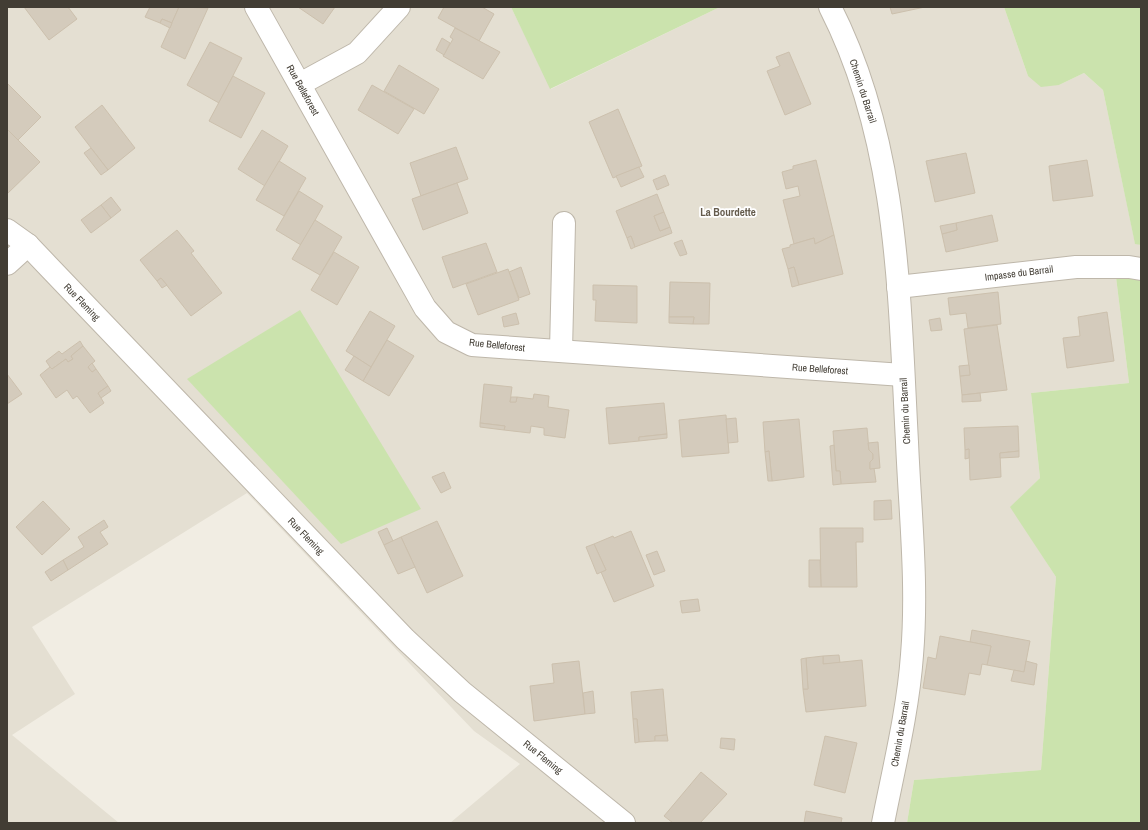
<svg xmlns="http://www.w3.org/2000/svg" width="1148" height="830" font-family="'Archivo Narrow',sans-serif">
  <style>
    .residential { fill: #e4dfd2 }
    .green { fill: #cbe3ad }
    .building { fill: #d4cbbc; stroke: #ccc0ad }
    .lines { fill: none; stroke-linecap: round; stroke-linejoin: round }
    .minor-casing { stroke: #beb7aa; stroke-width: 24 }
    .minor { stroke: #fff; stroke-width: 22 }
    .labels { text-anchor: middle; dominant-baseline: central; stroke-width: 3.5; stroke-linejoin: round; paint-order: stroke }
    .street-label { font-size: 10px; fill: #423d34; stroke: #fff }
    .neighbourhood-label { font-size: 11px; font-weight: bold; fill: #645b4c; stroke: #fff }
  </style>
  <rect width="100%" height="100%" fill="#f1ede3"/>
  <!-- residential -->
  <path class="residential" d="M7,7H511L551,89L720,7H1004L1028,76L1059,85L1084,73L1103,90L1135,243L1141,245V280L1116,277L1129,383L1031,393L1040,478L1011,507L1056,577L1041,770L914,780L907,823H450L520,764L474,731L247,493L32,627L75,694L12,735L119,823H7Z"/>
  <!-- green -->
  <g class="green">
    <path d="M511,7H720L550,89Z"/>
    <path d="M1004,7H1141V245L1135,244L1103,90L1084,73L1059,85L1041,87L1028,76Z"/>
    <path d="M1116,277L1141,280V823H907L914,780L1041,770L1056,577L1010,507L1040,478L1031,393L1129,383Z"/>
    <path d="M300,310L421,509L341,544L187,379Z"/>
  </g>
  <!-- building -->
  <g class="building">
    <path d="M24,7H68L77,19L49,40Z"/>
    <path d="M150,7H179L172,23L162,19L160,23L145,17Z"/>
    <path d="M179,7L208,8L185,59L161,47Z"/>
    <path d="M298,7H335L323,24Z"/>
    <path d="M444,7H482L494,14L479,41L438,18Z"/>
    <path d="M890,7H925L892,14Z"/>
    <path d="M162,19L172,23L170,28L160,23Z"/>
    <path d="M455,28L500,52L483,79L443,56L453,39L450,37Z"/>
    <path d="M442,38L450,43L444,55L436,50Z"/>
    <path d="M210,42L242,58L219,103L187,85Z"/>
    <path d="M789,52L811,104L785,115L767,71L780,66L776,57Z"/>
    <path d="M399,65L439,89L424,114L384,91Z"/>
    <path d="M233,76L265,93L241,138L209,121Z"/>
    <path d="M7,83L41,117L18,140L7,129Z"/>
    <path d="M372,85L414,109L398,134L358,110Z"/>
    <path d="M102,105L135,148L108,170L75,127Z"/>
    <path d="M618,109L642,166L613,178L589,122Z"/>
    <path d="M7,129L40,162L7,194Z"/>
    <path d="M262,130L288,146L265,186L238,169Z"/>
    <path d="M456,147L468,179L421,196L410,163Z"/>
    <path d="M91,148L108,170L101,175L84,153Z"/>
    <path d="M966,153L975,193L935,202L926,161Z"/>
    <path d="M816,160L834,235L815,244L814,238L794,244L783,200L800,196L798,186L786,189L782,172L793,169V166Z"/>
    <path d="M1087,160L1093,196L1053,201L1049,166Z"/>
    <path d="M279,161L306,178L284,216L256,200Z"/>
    <path d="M639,167L644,177L621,187L616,176Z"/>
    <path d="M665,175L669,185L657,190L653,180Z"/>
    <path d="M457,183L468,213L423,230L412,199Z"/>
    <path d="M299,191L323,206L301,245L276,230Z"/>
    <path d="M657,194L664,212L654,216L660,231L670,227L672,233L635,247L631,236L627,238L616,211Z"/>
    <path d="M111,197L121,210L111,218L101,205Z"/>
    <path d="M101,205L111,218L91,233L81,220Z"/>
    <path d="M664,212L670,227L660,231L654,216Z"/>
    <path d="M992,215L998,241L946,252L942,234L957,230L956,223Z"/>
    <path d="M315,220L342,237L320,275L292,259Z"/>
    <path d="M956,223L957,230L942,234L940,226Z"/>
    <path d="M177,230L194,251L191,253L222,293L191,316L161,278L157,281L140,260Z"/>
    <path d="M834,235L843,274L799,285L794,267L788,269L782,249L790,247V245L814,238L815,244Z"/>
    <path d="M631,236L635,247L631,249L627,238Z"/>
    <path d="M682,240L687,254L680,256L674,243Z"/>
    <path d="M486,243L497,272L453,288L442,257Z"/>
    <path d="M334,252L359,267L337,305L311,290Z"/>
    <path d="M521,267L530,294L519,298L509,272Z"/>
    <path d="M794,267L799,285L792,287L788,269Z"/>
    <path d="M508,269L519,300L478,315L466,284Z"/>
    <path d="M161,278L167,285L162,288L157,281Z"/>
    <path d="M670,282L710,283L709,324H693L694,317H669Z"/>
    <path d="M593,285L637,286V323L595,321L596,300H593Z"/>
    <path d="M998,292L1001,324L968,328L966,313L950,315L948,298Z"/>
    <path d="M370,311L395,326L371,367L346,351Z"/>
    <path d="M1107,312L1114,361L1067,368L1063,338L1080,336L1078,317Z"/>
    <path d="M516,313L519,324L504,327L502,317Z"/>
    <path d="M669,317H694L693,324L669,323Z"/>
    <path d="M940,318L942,330L931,331L929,320Z"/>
    <path d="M997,325L1007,390L962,395L960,376L970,375L964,329Z"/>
    <path d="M387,340L414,356L389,396L363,381Z"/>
    <path d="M80,341L83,346L71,356L73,359L68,362L66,359L52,369L50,367L46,361L59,351L62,354Z"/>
    <path d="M83,346L95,361L88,367L92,372L96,369L108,386L98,393L104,403L90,413L77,396L73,399L67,390L56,398L40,375L50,367L52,369L66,359L68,362L73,359L71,356Z"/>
    <path d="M354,356L371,367L363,381L345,370Z"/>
    <path d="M92,363L96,369L92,372L88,367Z"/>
    <path d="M969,365L970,375L960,376L959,366Z"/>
    <path d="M7,374L22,394L7,404Z"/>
    <path d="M484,384L512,387L510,402H516L517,397L533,399L534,394L549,396L548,407L569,410L565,438L544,435V428L531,426L530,433L504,430L505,426L480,423Z"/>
    <path d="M108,386L111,391L101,398L98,393Z"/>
    <path d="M980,393L981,401L962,402V395Z"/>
    <path d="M511,397H517L516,402H510Z"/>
    <path d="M664,403L667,434L639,437V441L609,444L606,408Z"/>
    <path d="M726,415L729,453L682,457L679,420Z"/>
    <path d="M736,418L738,442L728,443L726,419Z"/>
    <path d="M799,419L804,477L772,481L769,451L765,452L763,422Z"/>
    <path d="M480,423L505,426L504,430L480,427Z"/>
    <path d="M1018,426L1019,451L1000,453L1001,477L970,480L969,449L965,450L964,428Z"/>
    <path d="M867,428L869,450L873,454V459L870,462V469L874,468L876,482L841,484L840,471H836L833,431Z"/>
    <path d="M667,434V438L639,441V437Z"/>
    <path d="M878,442L880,468L870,469V462L873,459V454L869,450L868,443Z"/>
    <path d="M834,445L836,471H840L841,484L833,485L830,446Z"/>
    <path d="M969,449V458L965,459V450Z"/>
    <path d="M769,451L772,481H768L765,452Z"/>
    <path d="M1019,451V457L1000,458V453Z"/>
    <path d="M444,472L451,488L441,493L432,477Z"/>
    <path d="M891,500L892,519L874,520V501Z"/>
    <path d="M43,501L70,529L42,555L16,527Z"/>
    <path d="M104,520L108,527L100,532L108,544L68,570L63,560L84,547L78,537Z"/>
    <path d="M437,521L463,576L427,593L401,537Z"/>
    <path d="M387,528L393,541L384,545L378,532Z"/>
    <path d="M820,528H863V542H856L857,587H821Z"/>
    <path d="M631,531L654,586L614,602L601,572L606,570L594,544L613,536L614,538Z"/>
    <path d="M401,537L415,567L398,574L384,545Z"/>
    <path d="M594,544L606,570L597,574L586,547Z"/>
    <path d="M657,551L665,571L654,575L646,555Z"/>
    <path d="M63,560L68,570L51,581L45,572Z"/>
    <path d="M809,560H820L821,587H809Z"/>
    <path d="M698,599L700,611L682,613L680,601Z"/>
    <path d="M972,630L1030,641L1024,672L987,665L991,646L970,642Z"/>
    <path d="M940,636L991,646L987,665L982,664L980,675L969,673L965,695L923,688L928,657L936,659Z"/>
    <path d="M839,655L840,663L823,664V656Z"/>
    <path d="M823,656V664L862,660L866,706L806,712L803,689H808L806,658Z"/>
    <path d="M806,658L808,689H803L801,659Z"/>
    <path d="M579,661L585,714L534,721L530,686L554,683L552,664Z"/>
    <path d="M1026,661L1037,664L1034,685L1011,681L1014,670L1024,672Z"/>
    <path d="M663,689L667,735L655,736V741L639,742L637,719H633L631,692Z"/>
    <path d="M593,691L595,713L585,714L583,693Z"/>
    <path d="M633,719H637L639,742L635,743Z"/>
    <path d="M667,735L668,741H655V736Z"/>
    <path d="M825,736L857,743L845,793L814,785Z"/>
    <path d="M721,738L735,739L734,750L720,748Z"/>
    <path d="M701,772L727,794L700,823H673L664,816Z"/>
    <path d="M806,811L842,818L841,823H804Z"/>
  </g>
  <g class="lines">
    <defs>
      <g id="minor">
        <path d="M256,7L425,308L446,332L472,345L903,375"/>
        <path d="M830,7C899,142 899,295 907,442C910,513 918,584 912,655C908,711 894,767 883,823"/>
        <path d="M300,84L357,53L399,7"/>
        <path d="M7,230L28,245L47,265L405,639L462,692L624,823"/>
        <path d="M7,264L28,245"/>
        <path d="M898,287L1076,267H1129L1141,269"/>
        <path d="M561,351L564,223"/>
      </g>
    </defs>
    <!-- minor casing -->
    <use href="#minor" class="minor-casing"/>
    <!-- minor -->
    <use href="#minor" class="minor"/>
  </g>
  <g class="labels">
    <!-- street labels -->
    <g class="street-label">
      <text transform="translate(303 90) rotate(61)">Rue Belleforest</text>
      <text transform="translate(863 91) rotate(72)">Chemin du Barrail</text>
      <text transform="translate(1019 273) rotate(-7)">Impasse du Barrail</text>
      <text transform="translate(82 302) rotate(46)">Rue Fleming</text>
      <text transform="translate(497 345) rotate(6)">Rue Belleforest</text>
      <text transform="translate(820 369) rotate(4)">Rue Belleforest</text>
      <text transform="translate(905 411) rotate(-93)">Chemin du Barrail</text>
      <text transform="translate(306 536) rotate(46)">Rue Fleming</text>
      <text transform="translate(900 734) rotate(-80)">Chemin du Barrail</text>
      <text transform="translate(543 757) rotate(39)">Rue Fleming</text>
    </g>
    <!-- neighbourhood labels -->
    <g class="neighbourhood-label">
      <text x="728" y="212">La Bourdette</text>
    </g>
  </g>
  <!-- border -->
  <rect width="1148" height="830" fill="none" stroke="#423d34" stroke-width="16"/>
</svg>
